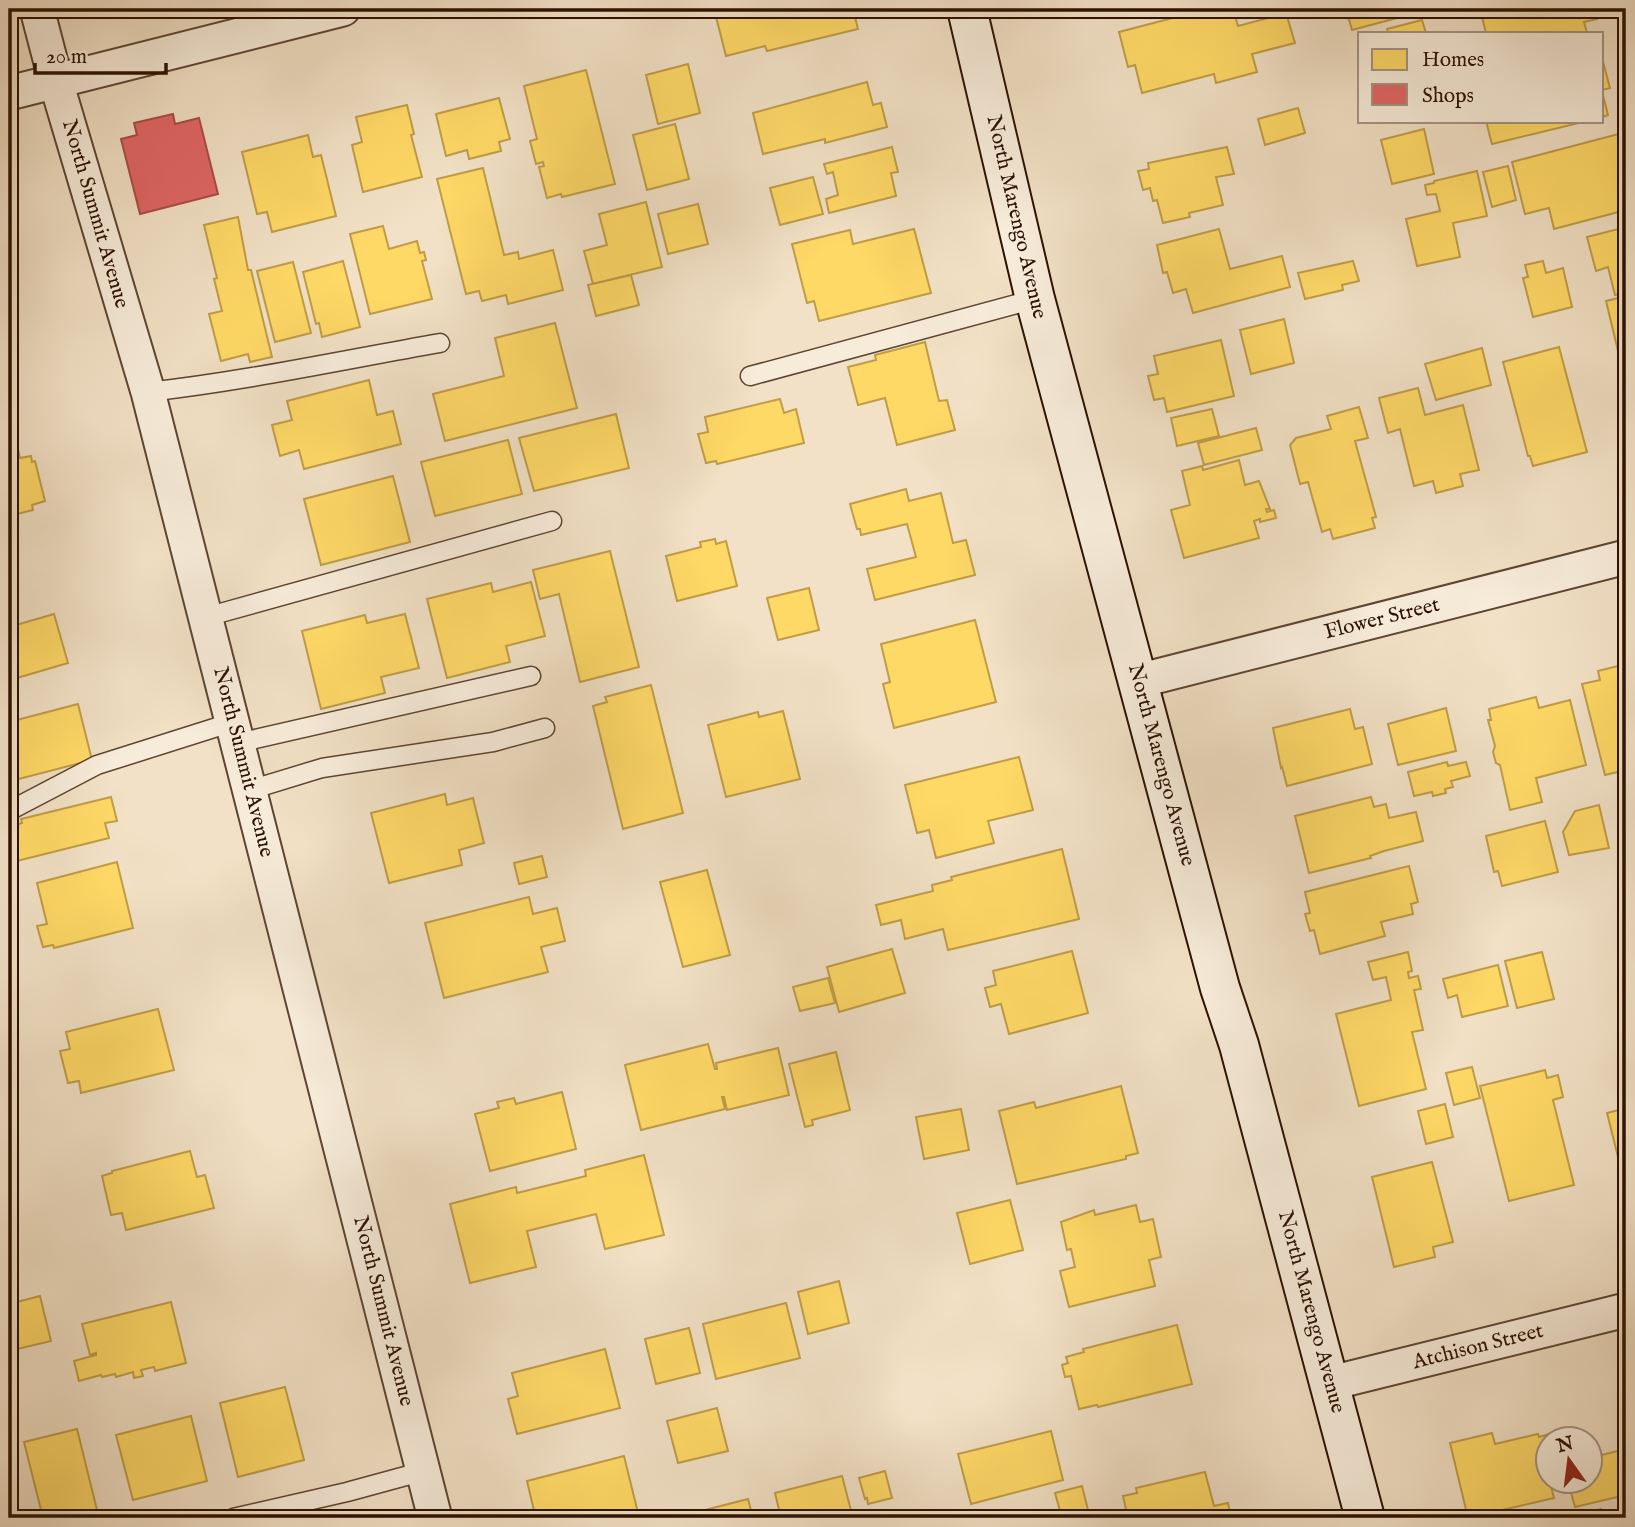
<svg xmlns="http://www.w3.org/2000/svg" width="1635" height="1527" font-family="'IM FELL English',serif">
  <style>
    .homes { fill: #ffd966; stroke: #c09d47; stroke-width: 2 }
    .shops { fill: #e06666; stroke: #aa4c47; stroke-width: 2 }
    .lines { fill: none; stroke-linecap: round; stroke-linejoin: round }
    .lane-casing { stroke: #5e4532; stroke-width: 21 }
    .street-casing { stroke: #5e4532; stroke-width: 37 }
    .secondary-casing { stroke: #2c1100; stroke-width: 42 }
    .lane { stroke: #f7ecda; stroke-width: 18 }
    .street { stroke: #f7ecda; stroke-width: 33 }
    .secondary { stroke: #f7ecda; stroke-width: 38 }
    .labels { text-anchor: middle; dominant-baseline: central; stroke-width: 7; stroke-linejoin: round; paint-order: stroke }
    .street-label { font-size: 21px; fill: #2c1100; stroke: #f7ecda }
  </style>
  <rect width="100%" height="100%" fill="#f2e1c6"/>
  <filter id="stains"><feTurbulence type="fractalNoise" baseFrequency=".00286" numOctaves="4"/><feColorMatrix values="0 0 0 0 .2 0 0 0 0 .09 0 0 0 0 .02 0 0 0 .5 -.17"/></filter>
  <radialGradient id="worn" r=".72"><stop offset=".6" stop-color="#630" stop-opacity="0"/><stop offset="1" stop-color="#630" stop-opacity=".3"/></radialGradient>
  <!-- homes -->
  <g class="homes">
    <path d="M714,9H853L858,29L767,51L765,46L726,56Z"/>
    <path d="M1207,9H1233L1238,26L1283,14L1282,9H1302L1286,13L1295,43L1252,54L1257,72L1216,83L1214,74L1142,93L1135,65L1128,67L1119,32Z"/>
    <path d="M1346,9H1394L1397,18L1352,30Z"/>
    <path d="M1480,9H1594L1597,19L1584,22L1587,33H1486Z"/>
    <path d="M1422,20L1426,33H1388L1387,29Z"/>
    <path d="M1602,58L1610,88L1602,90Z"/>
    <path d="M688,64L700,113L658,124L646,75Z"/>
    <path d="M586,70L615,184L562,197L561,194L547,198L539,167L544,166L543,162L536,164L530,141L537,139L524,86Z"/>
    <path d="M867,82L873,105L881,103L887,127L825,143V139L763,154L753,113Z"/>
    <path d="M1602,91L1608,115L1602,117Z"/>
    <path d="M499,98L510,139L499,142L501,151L469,159L467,150L446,156L436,114Z"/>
    <path d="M407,105L414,134L411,135L422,177L363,192L352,145L362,142L356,117Z"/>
    <path d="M1298,108L1305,133L1265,145L1258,119Z"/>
    <path d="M1486,121H1587L1492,144Z"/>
    <path d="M675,124L689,179L647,190L633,135Z"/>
    <path d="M1424,129L1434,174L1392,184L1381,140Z"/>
    <path d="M1626,132V198L1622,199L1626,210L1554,229L1549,208L1525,214L1512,162Z"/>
    <path d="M308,135L313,157L321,155L336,216L272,232L267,212L257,214L242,152Z"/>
    <path d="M892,147L898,172L891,173L896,196L829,213L826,199L838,195L833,172L827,174L824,164Z"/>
    <path d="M1227,147L1234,174L1216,177L1223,205L1189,213L1190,217L1163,223L1157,200L1153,201L1150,188L1143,190L1138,171L1149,169L1148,163Z"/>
    <path d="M1508,166L1516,200L1492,207L1483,172Z"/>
    <path d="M483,168L504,255L518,252L519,259L553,250L563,290L508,304L506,295L482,301L479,291L466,294L437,179Z"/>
    <path d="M1477,171L1487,216L1453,223L1460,257L1417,266L1406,219L1440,211L1436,194L1427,195L1425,185L1434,183V181Z"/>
    <path d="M813,177L823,214L780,225L770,188Z"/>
    <path d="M646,202L662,267L593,284L584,251L607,245L599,214Z"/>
    <path d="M698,204L708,244L668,254L658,214Z"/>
    <path d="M238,217L248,270H251L272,357L250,362L248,354L221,361L209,314L222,311L214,279L217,278L204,225Z"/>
    <path d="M383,226L389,249L417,241L420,253L424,252L426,260L422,261L432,299L370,314L350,234Z"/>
    <path d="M1626,227V292L1615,295L1608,267L1596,271L1587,237Z"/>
    <path d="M914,229L931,293L819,321L814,301L807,303L792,244L850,230L853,244Z"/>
    <path d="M1219,229L1230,269L1282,256L1290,287L1193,313L1186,289L1173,293L1167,272L1163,273L1157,245Z"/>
    <path d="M343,261L360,327L322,337L319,323L316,324L303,272Z"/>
    <path d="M1353,261L1359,281L1342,285L1343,290L1305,299L1298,273Z"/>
    <path d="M1543,261L1546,273L1563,268L1572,307L1533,317L1523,278L1528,277L1525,265Z"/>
    <path d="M293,262L311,333L275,342L257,271Z"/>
    <path d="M631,275L639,305L596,316L588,285Z"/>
    <path d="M1623,297L1624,302L1626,301V349L1618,351L1606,301Z"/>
    <path d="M1284,319L1294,363L1251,374L1240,330Z"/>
    <path d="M555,323L577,408L445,441L433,394L504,376L495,338Z"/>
    <path d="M1221,340L1234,396L1167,412L1164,398L1154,400L1148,376L1158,374L1154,356Z"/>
    <path d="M925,342L939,401L947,400L955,430L897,445L885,398L858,405L848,367L876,360L875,355Z"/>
    <path d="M1559,347L1587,452L1533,466L1530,456H1528L1503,362Z"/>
    <path d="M1482,348L1491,385L1436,400L1425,364Z"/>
    <path d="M9,371L16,399L9,401Z"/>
    <path d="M369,380L377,415L393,411L401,444L304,469L299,450L280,456L272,425L292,420L287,401Z"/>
    <path d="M1626,386V411L1620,388Z"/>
    <path d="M1418,388L1425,415L1463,405L1479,470L1460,474L1463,486L1436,493L1433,481L1414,486L1400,429L1388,433L1379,398Z"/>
    <path d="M780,399L784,413L796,409L804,443L717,464L716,461L706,463L698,434L708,432L705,417Z"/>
    <path d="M1359,407L1368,438L1355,441L1376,517L1372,518L1375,528L1333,539L1330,529L1322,532L1308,482L1300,484L1290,445L1296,438L1331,429L1327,416Z"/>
    <path d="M1212,409L1219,436L1177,446L1171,418Z"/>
    <path d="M616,414L629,468L534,491L519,438Z"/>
    <path d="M1256,428L1262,450L1204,465L1198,443Z"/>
    <path d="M508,440L522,494L435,516L421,462Z"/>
    <path d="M17,445L20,458L31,456L32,462L35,461L45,501L32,505L33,510L9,516V447Z"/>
    <path d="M1239,460L1245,485L1259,481L1270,509H1266L1267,512L1274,510L1276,518L1260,522V519L1254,521L1259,538L1184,558L1171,510L1190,505L1182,471L1202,466L1203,470Z"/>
    <path d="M393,476L410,542L321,565L304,499Z"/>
    <path d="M906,489L909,501L941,493L953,543L966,540L975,575L875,600L867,569L916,557L907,524L861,535L860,529H857L850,504Z"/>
    <path d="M715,539L716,544L726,541L737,586L677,601L666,556L701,547L700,542Z"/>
    <path d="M610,551L639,667L580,682L559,594L540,599L533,570Z"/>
    <path d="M531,582L545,636L506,646L510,662L447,678L427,599L491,583L493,592Z"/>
    <path d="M809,588L819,630L778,640L767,598Z"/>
    <path d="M54,614L68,663L17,678L12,662L9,663V627Z"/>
    <path d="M405,614L419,668L381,677L385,693L321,709L302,631L365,615L367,623Z"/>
    <path d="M975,620L996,702L894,728L883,684L890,682L881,644Z"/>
    <path d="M1626,664V770L1605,775L1582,684L1600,680L1598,671Z"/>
    <path d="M651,685L683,813L623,829L593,706L607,702L605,697Z"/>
    <path d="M1536,697L1539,708L1570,700L1586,765L1536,778L1542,802L1510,810L1500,765L1496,763L1493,752L1495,746L1488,720H1491L1489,709Z"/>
    <path d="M78,704L92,760L11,781L9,771V722Z"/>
    <path d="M1446,708L1456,751L1398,765L1388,724Z"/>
    <path d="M1350,709L1355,729L1363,727L1372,764L1287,786L1282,767L1281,768L1273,728Z"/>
    <path d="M783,711L800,779L726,797L708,725L758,712L759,717Z"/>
    <path d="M1019,757L1033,810L988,821L994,843L936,858L929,830L917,833L905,785Z"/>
    <path d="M1447,762L1448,766L1466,762L1470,776L1451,781L1453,787L1445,789L1446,793L1433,796L1432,792L1414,796L1408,772Z"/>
    <path d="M445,794L447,805L473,798L484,843L459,850L462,865L389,883L371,813Z"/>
    <path d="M111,797L117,821L105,823L109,838L9,863V827L22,823L21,819Z"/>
    <path d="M1371,797L1374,807L1386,804L1389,818L1416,812L1423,841L1384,851L1370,856L1371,858L1309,873L1295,816Z"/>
    <path d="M1599,805L1609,848L1569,855L1563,832L1575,811Z"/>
    <path d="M1545,821L1558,872L1502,886L1498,871L1494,872L1486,836Z"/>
    <path d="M1062,849L1079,919L948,950L943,929L905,939L901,920L881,925L876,905L933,891L932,885L952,880L951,877Z"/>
    <path d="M542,856L547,877L519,884L514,863Z"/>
    <path d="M117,862L133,928L54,948L53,945L43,947L37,926L47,924L37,883Z"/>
    <path d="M1409,866L1418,902L1411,904L1413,914L1381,922L1385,936L1320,954L1314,930L1310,931L1305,914L1310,913L1305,892Z"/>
    <path d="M707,870L730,955L683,967L660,882Z"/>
    <path d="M529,897L533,914L557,908L565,941L541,947L548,972L444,998L425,923Z"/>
    <path d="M892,949L905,993L839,1012L827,967Z"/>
    <path d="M1072,951L1088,1013L1009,1034L1001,1004L990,1007L985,988L996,985L993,971Z"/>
    <path d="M1408,952L1412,971L1408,972L1409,978L1418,976L1421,989L1414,990L1423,1030L1412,1032L1426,1089L1359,1106L1336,1014L1391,1000L1386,977L1373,980L1368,962Z"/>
    <path d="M1542,952L1554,999L1517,1008L1505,961Z"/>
    <path d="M1498,965L1508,1006L1462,1017L1457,995L1448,998L1443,979Z"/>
    <path d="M828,978L835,1003L800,1011L793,987Z"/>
    <path d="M158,1009L174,1070L81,1093L79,1081L68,1083L60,1051L70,1049L66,1032Z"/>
    <path d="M708,1044L715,1069H717L716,1063L778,1048L789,1095L727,1110L724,1097H722L725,1109L641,1130L625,1065Z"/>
    <path d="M836,1052L850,1110L812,1120L813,1125L805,1127L789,1064Z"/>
    <path d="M1472,1067L1480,1098L1454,1105L1446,1073Z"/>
    <path d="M1545,1070L1547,1078L1558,1075L1563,1097L1553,1100L1574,1185L1509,1201L1480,1086Z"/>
    <path d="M1121,1086L1138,1153L1126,1156V1159L1017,1184L999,1111L1034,1102L1036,1108Z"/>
    <path d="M562,1092L576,1149L490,1171L475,1114L499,1108L497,1102L514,1098L516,1104Z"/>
    <path d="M1445,1104L1453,1137L1426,1144L1418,1111Z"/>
    <path d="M1626,1108V1189L1607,1113Z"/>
    <path d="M961,1109L969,1150L924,1159L916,1117Z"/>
    <path d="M190,1151L197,1177L205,1175L214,1208L126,1230L122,1213L111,1215L102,1176L112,1173V1171Z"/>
    <path d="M644,1155L664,1235L605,1249L596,1214L527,1231L536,1267L470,1283L450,1204L516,1187L517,1193L586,1176L585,1170Z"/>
    <path d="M1432,1162L1453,1242L1433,1247L1435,1257L1394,1267L1372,1177Z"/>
    <path d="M1010,1200L1023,1250L970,1264L957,1213Z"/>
    <path d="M1136,1205L1140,1222L1153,1219L1161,1257L1149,1260L1155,1286L1069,1307L1060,1271L1075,1267L1071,1249L1067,1250L1061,1222L1094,1210L1095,1215Z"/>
    <path d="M839,1281L849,1323L808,1334L798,1292Z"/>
    <path d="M40,1296L51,1341L9,1351V1304Z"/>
    <path d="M171,1302L186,1363L155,1371L154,1367L141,1370L143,1376L134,1378L133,1372L116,1377L115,1374L102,1377L101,1375L79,1381L74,1361L96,1355V1353L90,1355L82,1324Z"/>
    <path d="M786,1303L800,1358L716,1379L703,1324Z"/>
    <path d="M1177,1325L1192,1384L1098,1407L1097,1405L1079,1409L1071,1376L1065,1377L1062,1365L1068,1363L1066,1357L1084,1352L1083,1349Z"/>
    <path d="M689,1328L700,1373L656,1384L645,1339Z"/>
    <path d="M605,1349L620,1408L517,1434L508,1399L518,1396L512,1373Z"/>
    <path d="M285,1387L304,1460L238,1477L220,1403Z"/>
    <path d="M717,1408L728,1451L678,1463L667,1421Z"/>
    <path d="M191,1416L207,1481L133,1500L116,1435Z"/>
    <path d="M77,1429L99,1518H43L24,1442Z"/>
    <path d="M1051,1431L1063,1480L971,1504L958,1454Z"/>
    <path d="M1492,1433L1495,1444L1538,1434L1539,1437L1553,1433L1555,1440H1548V1482H1565L1551,1486L1554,1498L1468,1518L1450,1443Z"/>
    <path d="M1625,1449L1626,1495L1575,1507L1568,1482H1590V1458Z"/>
    <path d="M624,1456L639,1517L547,1518L546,1513L535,1515L527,1481Z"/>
    <path d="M885,1471L892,1498L868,1504L867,1498L865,1499L859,1478Z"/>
    <path d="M1205,1472L1214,1506L1228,1503L1231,1518H1128L1123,1496L1137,1493L1136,1488Z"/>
    <path d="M842,1476L853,1518H781L775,1493Z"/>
    <path d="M1082,1486L1090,1518H1062L1055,1493Z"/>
    <path d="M748,1499L753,1518H703L701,1511Z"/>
    <path d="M1601,1509L1604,1518H1570V1517Z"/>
  </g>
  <!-- shops -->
  <path class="shops" d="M173,114L175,124L199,118L218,194L140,214L121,139L137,135L134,123Z"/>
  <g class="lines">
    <defs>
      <g id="lane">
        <path d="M750,376L1035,299"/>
        <path d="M148,392C246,381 343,360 440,343"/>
        <path d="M206,617L552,521"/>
        <path d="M238,743L531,676"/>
        <path d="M250,790L322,768L493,742L545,728"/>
        <path d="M9,811L97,765L233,722"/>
        <path d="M233,1518L347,1492L424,1471"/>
      </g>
      <g id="street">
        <path d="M37,9L56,82L148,392L435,1518"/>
        <path d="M9,93L343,9"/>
        <path d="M1138,681L1626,557"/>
        <path d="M1331,1383L1626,1310"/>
      </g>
      <path id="secondary" d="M967,9L1035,299L1220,988L1239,1045L1365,1518"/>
    </defs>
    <!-- lane casing -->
    <use href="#lane" class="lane-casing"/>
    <!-- street casing -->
    <use href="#street" class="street-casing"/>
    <!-- secondary casing -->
    <use href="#secondary" class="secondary-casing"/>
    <!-- lane -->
    <use href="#lane" class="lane"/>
    <!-- street -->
    <use href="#street" class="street"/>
    <!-- secondary -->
    <use href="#secondary" class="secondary"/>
  </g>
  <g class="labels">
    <!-- street labels -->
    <g class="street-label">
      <text transform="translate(95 214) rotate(74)">North Summit Avenue</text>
      <text transform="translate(1016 217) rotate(77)">North Marengo Avenue</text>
      <text transform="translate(1382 619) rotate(-14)">Flower Street</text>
      <text transform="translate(243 762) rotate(76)">North Summit Avenue</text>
      <text transform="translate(1161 765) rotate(75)">North Marengo Avenue</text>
      <text transform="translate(383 1311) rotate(76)">North Summit Avenue</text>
      <text transform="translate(1311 1312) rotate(75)">North Marengo Avenue</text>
      <text transform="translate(1478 1347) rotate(-14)">Atchison Street</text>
    </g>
  </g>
  <!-- margin -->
  <rect width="1635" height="1527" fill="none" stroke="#f2e1c6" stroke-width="35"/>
  <rect x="10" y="10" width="1614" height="1506" fill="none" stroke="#2c1100" stroke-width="3.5"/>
  <rect x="18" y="18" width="1600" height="1492" fill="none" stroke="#2c1100" stroke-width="2"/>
  <!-- legend -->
  <rect x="1358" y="32" width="245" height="91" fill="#f7ecda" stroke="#a69483" stroke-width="2"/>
  <rect x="1372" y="49" width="35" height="21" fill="#ffd966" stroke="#a69483" stroke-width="2"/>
  <text x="1422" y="66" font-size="21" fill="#2c1100">Homes</text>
  <rect x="1372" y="84" width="35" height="21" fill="#e06666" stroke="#a69483" stroke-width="2"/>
  <text x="1422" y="102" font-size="21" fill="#2c1100">Shops</text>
  <!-- north arrow -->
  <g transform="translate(1569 1460) rotate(346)"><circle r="33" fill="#f7ecda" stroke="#a69483" stroke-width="2"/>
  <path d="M0-5L12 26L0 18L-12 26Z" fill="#8f2418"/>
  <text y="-10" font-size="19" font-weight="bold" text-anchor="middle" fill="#2c1100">N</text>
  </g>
  <!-- scale -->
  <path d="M35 63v10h131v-10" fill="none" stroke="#2c1100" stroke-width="3.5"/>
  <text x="46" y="63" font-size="21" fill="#2c1100" stroke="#f7ecda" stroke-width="5" paint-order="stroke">20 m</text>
  <rect width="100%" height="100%" filter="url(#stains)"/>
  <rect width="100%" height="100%" fill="url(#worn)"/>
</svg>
